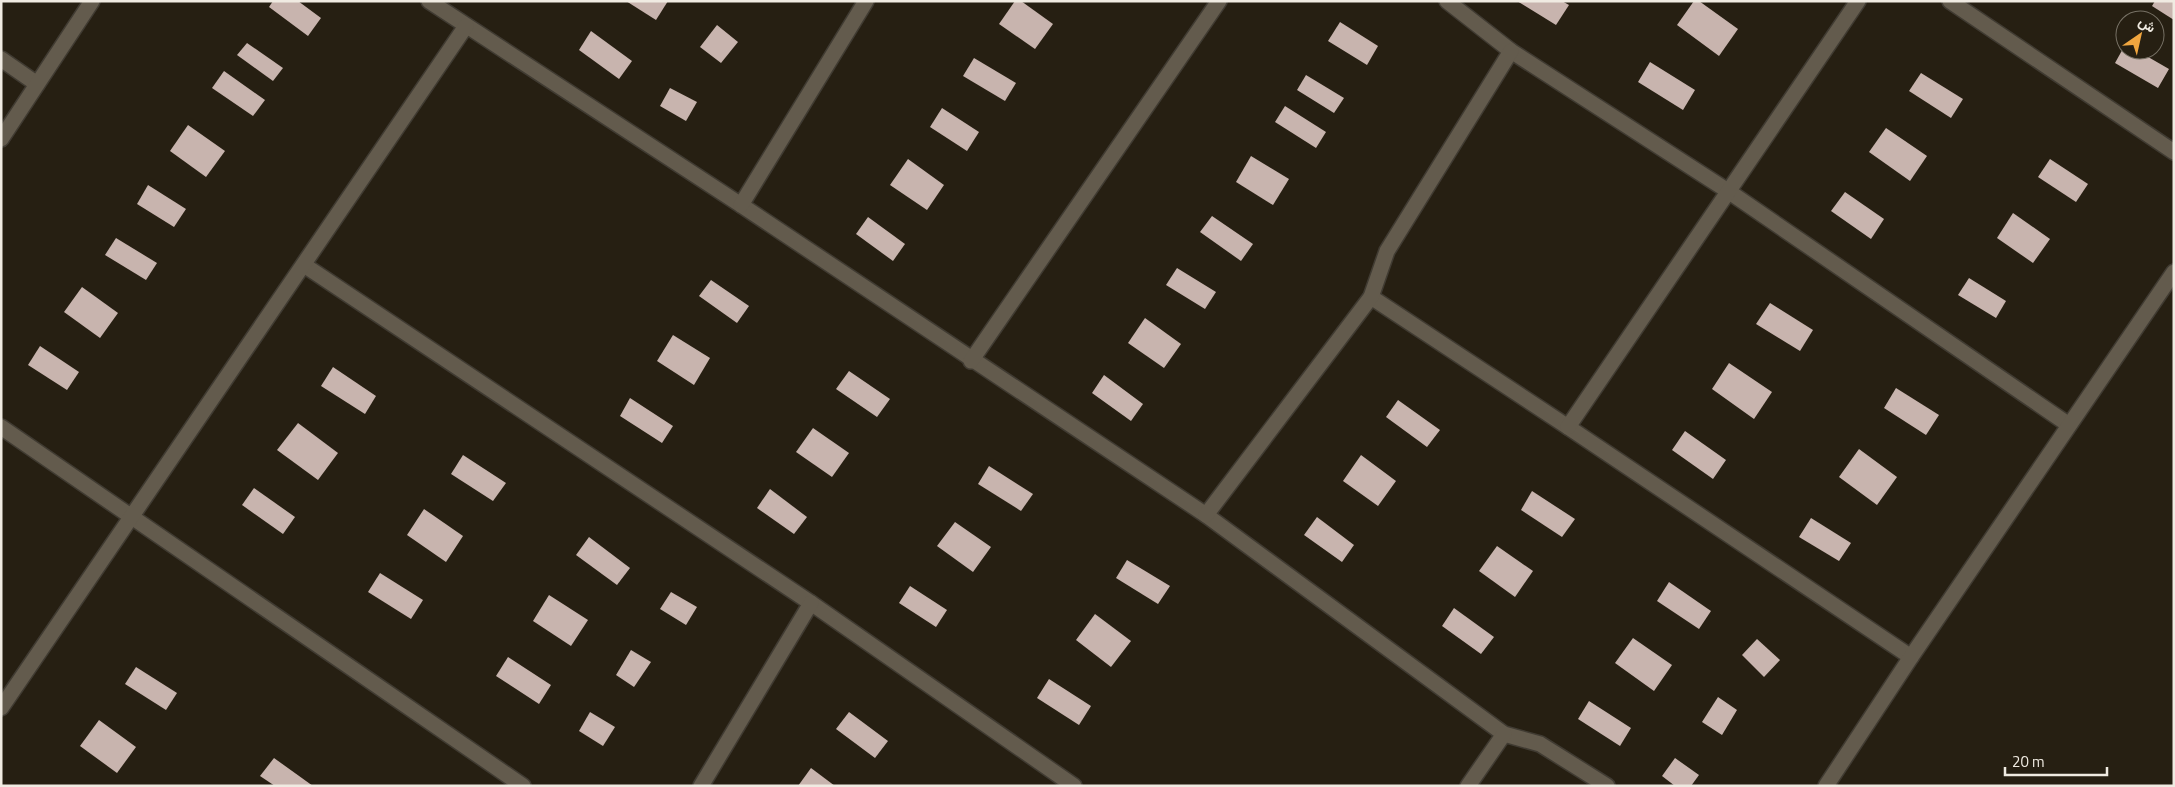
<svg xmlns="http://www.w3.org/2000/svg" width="2175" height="787" font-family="'Titillium Web',Vazirmatn,sans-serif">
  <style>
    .building { fill: #c8b4ae }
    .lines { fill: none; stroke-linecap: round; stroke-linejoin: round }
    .minor-casing { stroke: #403b32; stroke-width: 18 }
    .minor { stroke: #635b4d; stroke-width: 15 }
  </style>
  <rect width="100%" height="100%" fill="#261f12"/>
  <!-- building -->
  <g class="building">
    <path d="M273,1H298L321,18L308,36L269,7Z"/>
    <path d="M626,1H668L656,20Z"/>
    <path d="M1015,1H1021L1053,24L1035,49L999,24Z"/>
    <path d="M1517,1H1562L1569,5L1556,25Z"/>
    <path d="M1694,1H1699L1738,29L1719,56L1677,25Z"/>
    <path d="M2155,1H2174V20L2152,6Z"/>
    <path d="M1340,22L1378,46L1367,65L1328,41Z"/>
    <path d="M717,25L738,42L721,63L700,47Z"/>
    <path d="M591,31L632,61L619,79L579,50Z"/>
    <path d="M247,43L283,68L273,81L237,55Z"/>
    <path d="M2125,45V50H2136L2169,69L2158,88L2115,63Z"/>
    <path d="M974,58L1016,83L1005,101L963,76Z"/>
    <path d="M1650,62L1695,90L1683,110L1638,82Z"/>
    <path d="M224,71L265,100L253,116L212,88Z"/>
    <path d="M1921,73L1963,99L1951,118L1909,91Z"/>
    <path d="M1306,75L1344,98L1334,113L1297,90Z"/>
    <path d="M670,88L697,102L686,121L660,106Z"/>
    <path d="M1285,106L1326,132L1316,148L1275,122Z"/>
    <path d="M942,108L979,132L967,151L930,127Z"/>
    <path d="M188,125L225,151L206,177L170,151Z"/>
    <path d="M1886,128L1927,156L1910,181L1869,152Z"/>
    <path d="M1251,156L1289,179L1273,205L1236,182Z"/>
    <path d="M908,159L944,185L927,210L890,185Z"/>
    <path d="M2050,159L2088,184L2076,202L2038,177Z"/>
    <path d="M148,185L186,209L174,227L137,204Z"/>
    <path d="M1845,192L1884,219L1871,239L1831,211Z"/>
    <path d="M2013,213L2050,239L2033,263L1997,238Z"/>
    <path d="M1212,216L1253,244L1241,261L1200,232Z"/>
    <path d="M868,217L905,244L893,261L856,234Z"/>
    <path d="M116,238L157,263L146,280L105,255Z"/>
    <path d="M1177,268L1216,292L1205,309L1166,285Z"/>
    <path d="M1969,278L2006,301L1996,318L1958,295Z"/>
    <path d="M711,280L749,306L737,323L699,296Z"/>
    <path d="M82,287L118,313L100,338L64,312Z"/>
    <path d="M1770,303L1813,330L1800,351L1756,324Z"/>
    <path d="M1145,318L1181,344L1164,368L1128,343Z"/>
    <path d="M673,335L710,358L694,385L657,361Z"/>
    <path d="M40,346L79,372L67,390L28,365Z"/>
    <path d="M1729,363L1772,392L1754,419L1712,389Z"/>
    <path d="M333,367L376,396L365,414L321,386Z"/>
    <path d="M849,371L890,399L877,417L836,389Z"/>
    <path d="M1104,375L1143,404L1131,421L1092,393Z"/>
    <path d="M1896,388L1939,415L1926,435L1884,408Z"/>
    <path d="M630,398L673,426L662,443L620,416Z"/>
    <path d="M1398,400L1440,430L1427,447L1386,417Z"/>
    <path d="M298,423L338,453L318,480L277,450Z"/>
    <path d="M813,428L849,453L832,477L796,452Z"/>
    <path d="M1685,431L1726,460L1713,479L1672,450Z"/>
    <path d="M1859,449L1897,477L1877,505L1839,477Z"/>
    <path d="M463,455L506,483L493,501L451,474Z"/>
    <path d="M1361,455L1396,481L1378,506L1343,481Z"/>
    <path d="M989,466L1033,494L1021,511L978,484Z"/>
    <path d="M254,488L295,517L283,534L242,505Z"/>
    <path d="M770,489L807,517L794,534L757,508Z"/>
    <path d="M1532,491L1575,519L1562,537L1521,510Z"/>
    <path d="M424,509L463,536L446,562L407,535Z"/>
    <path d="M1317,517L1354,545L1342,562L1304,535Z"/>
    <path d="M1811,518L1851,543L1839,561L1799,537Z"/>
    <path d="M955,522L991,547L973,572L937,546Z"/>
    <path d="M589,537L630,568L617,585L576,555Z"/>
    <path d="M1497,546L1533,571L1515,597L1479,571Z"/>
    <path d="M1127,560L1170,586L1158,604L1116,578Z"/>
    <path d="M380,573L423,600L411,619L368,592Z"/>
    <path d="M1669,582L1711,611L1699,629L1657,601Z"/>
    <path d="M910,586L947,610L936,627L899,603Z"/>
    <path d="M671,592L697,607L686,625L660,609Z"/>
    <path d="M549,595L588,620L571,646L533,621Z"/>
    <path d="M1454,608L1494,637L1481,654L1442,626Z"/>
    <path d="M1095,614L1131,641L1111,667L1076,640Z"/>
    <path d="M1633,638L1672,665L1654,691L1615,663Z"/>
    <path d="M1757,639L1780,660L1764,677L1742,655Z"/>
    <path d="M631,650L651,662L634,687L616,675Z"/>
    <path d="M508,657L551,685L539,704L496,676Z"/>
    <path d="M136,667L177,693L166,710L125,684Z"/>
    <path d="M1049,679L1091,706L1079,725L1037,698Z"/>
    <path d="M1718,697L1737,710L1722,735L1702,722Z"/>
    <path d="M1589,701L1631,728L1620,746L1578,719Z"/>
    <path d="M590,712L615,727L603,746L579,731Z"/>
    <path d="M849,712L888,741L875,758L836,729Z"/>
    <path d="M99,720L136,747L117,773L80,746Z"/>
    <path d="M274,758L313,786H275L260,776Z"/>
    <path d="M1675,758L1699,775L1691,786H1675L1662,776Z"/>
    <path d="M811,768L835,786H798Z"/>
  </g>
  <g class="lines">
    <defs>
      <g id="minor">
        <path d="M429,1L741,205L1206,515L1504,734L1540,744L1607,786"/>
        <path d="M1447,1L1511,51L1728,191L2069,425"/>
        <path d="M1950,1L2174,152"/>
        <path d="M1,59L37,84"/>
        <path d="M1,139L92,1"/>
        <path d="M741,205L866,1"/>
        <path d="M304,265L811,603L1074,786"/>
        <path d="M1371,297L1568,427L1911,657"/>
        <path d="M971,361L1219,1"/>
        <path d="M1,427L523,786"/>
        <path d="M1568,427L1858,1"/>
        <path d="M1206,515L1371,297L1387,251L1511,51"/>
        <path d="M1,708L466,26"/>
        <path d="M701,786L811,603"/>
        <path d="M1468,786L1504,734"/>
        <path d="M1826,786L1911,657L2174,272"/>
      </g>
    </defs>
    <!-- minor casing -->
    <use href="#minor" class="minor-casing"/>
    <!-- minor -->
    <use href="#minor" class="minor"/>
  </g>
  <!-- border -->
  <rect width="2175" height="787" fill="none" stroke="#f0ebe2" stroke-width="5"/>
  <!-- north arrow -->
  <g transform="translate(2140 35) rotate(34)"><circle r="24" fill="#261f12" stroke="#777165"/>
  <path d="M0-4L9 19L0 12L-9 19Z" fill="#f1a63f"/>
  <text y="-8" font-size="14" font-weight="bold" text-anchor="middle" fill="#f0ebe2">ش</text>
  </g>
  <!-- scale -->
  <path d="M2005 767v8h102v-8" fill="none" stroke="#f0ebe2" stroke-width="2.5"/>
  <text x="2012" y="767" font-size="15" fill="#f0ebe2" stroke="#261f12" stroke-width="4" paint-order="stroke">20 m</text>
</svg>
